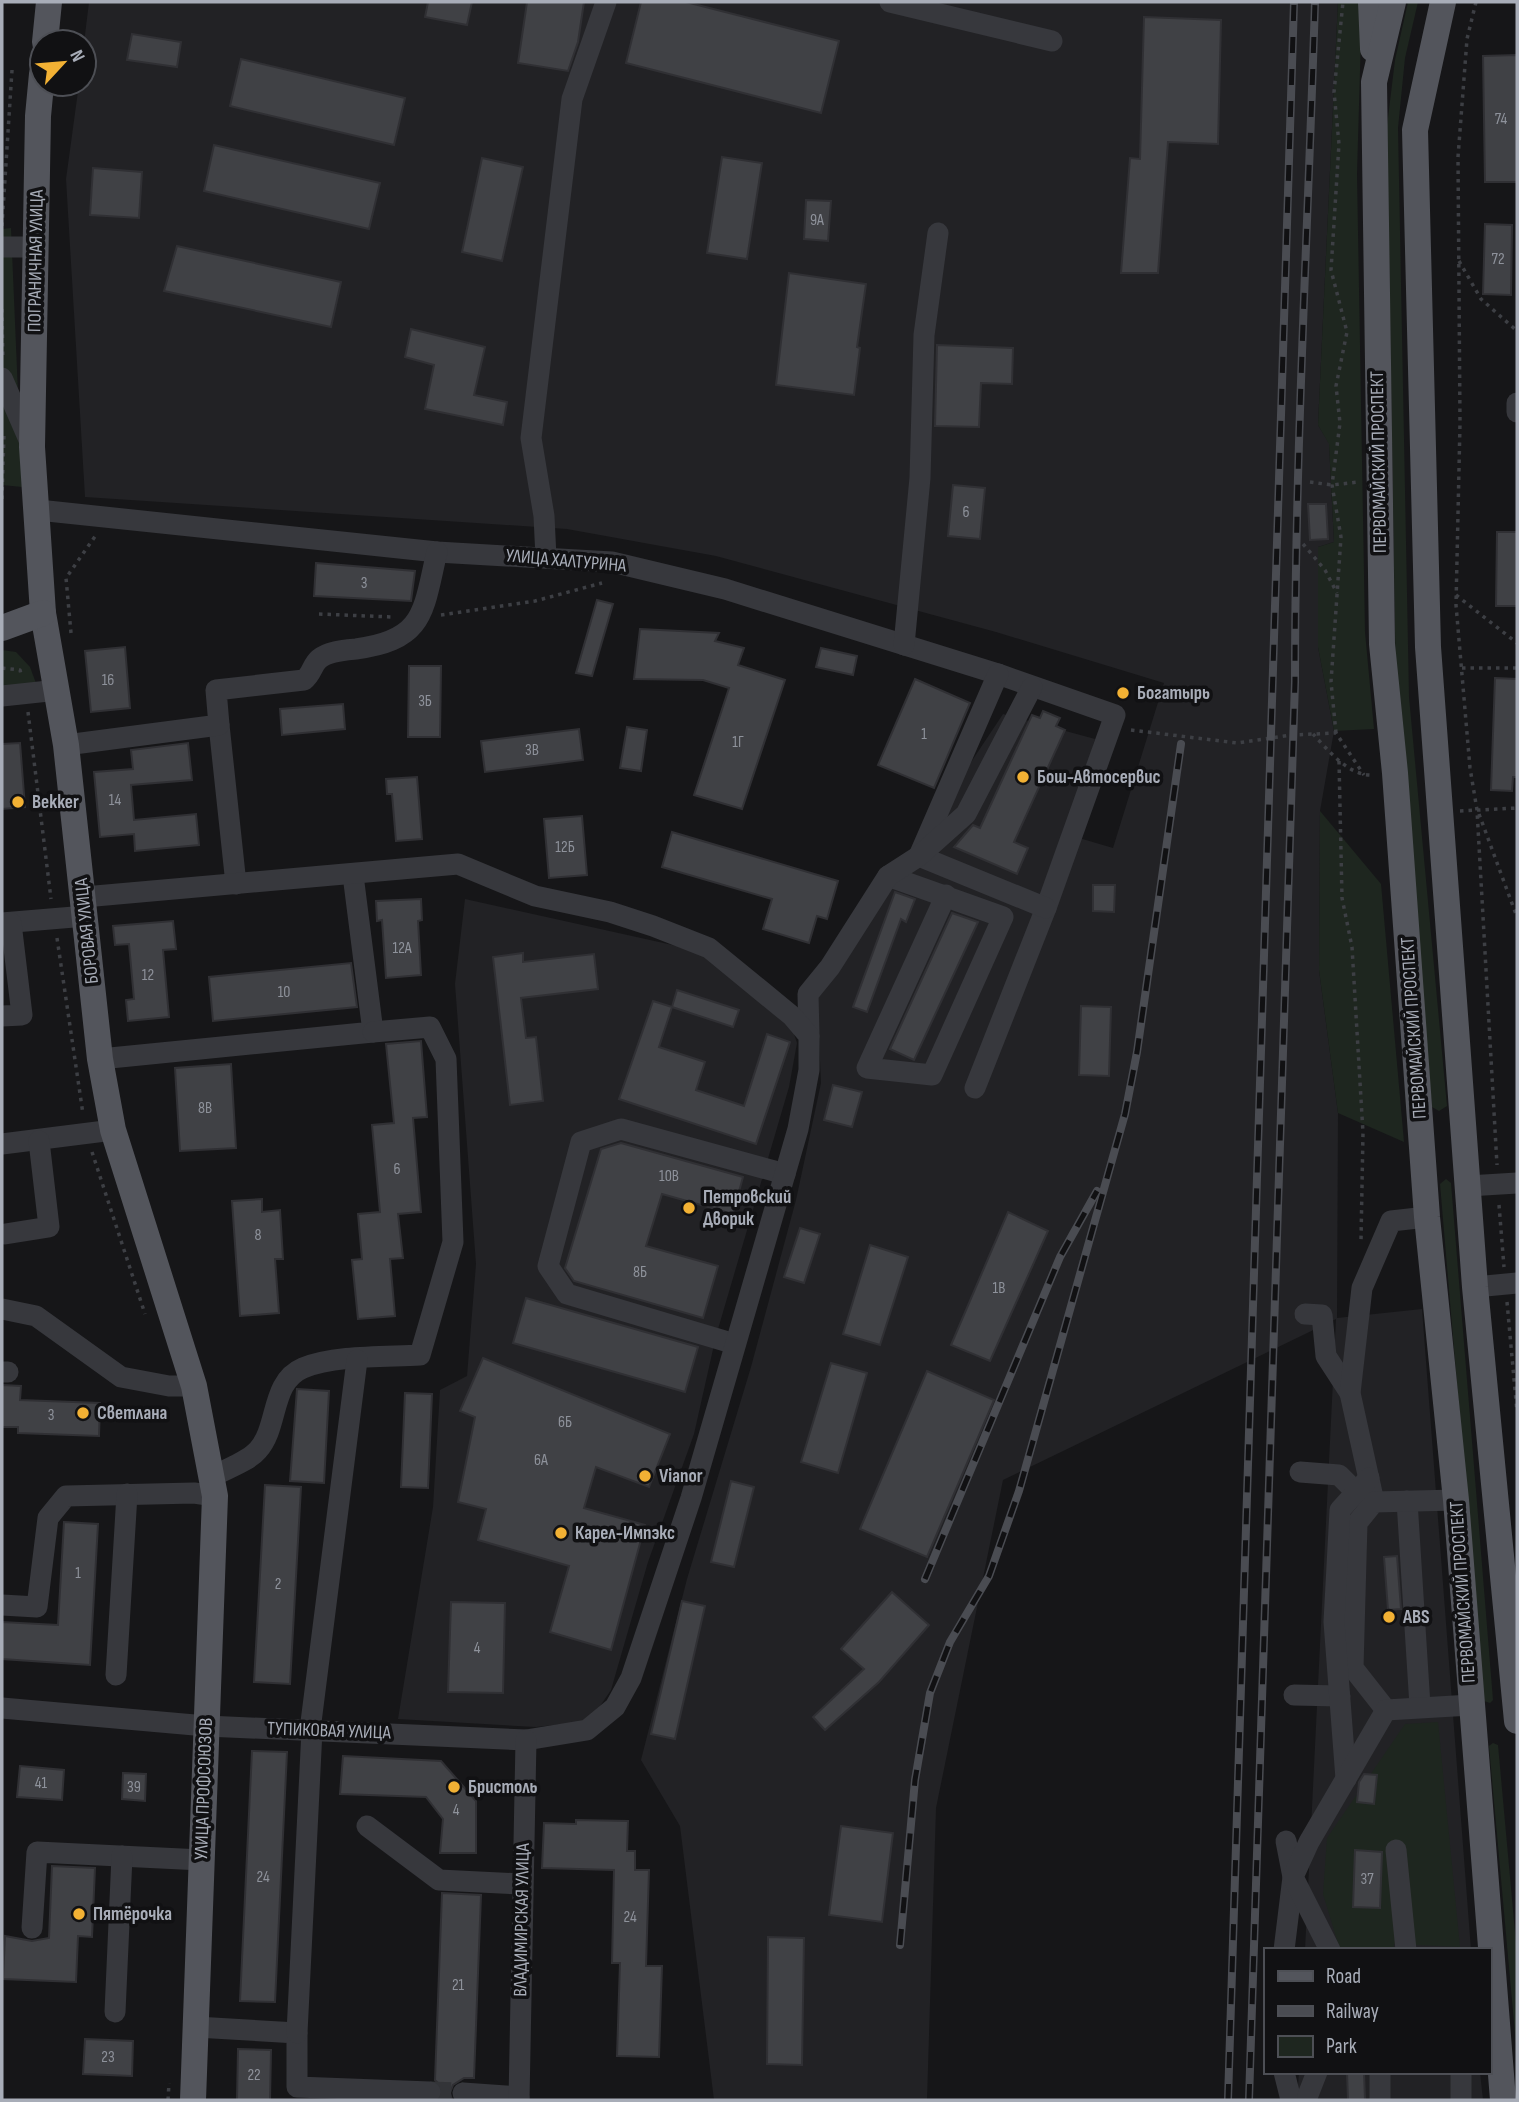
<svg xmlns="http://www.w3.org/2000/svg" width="1519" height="2102" font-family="'Sofia Sans Condensed',sans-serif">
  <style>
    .built { fill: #222225 }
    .green { fill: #1e261f }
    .building { fill: #404145; stroke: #303034; stroke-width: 2 }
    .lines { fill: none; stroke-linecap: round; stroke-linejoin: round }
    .minor-tunnel { stroke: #333438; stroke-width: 21; stroke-dasharray: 21 10; stroke-linecap: butt }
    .path { stroke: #3d3f44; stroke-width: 3.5; stroke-dasharray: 3.5 5; stroke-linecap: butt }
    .minor { stroke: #37383d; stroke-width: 21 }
    .major { stroke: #53555c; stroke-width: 26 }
    .rail-casing { stroke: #4a4c52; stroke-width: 8 }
    .rail { stroke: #111113; stroke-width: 5; stroke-dasharray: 16; stroke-linecap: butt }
    .poi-dot { fill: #f2b134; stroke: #111113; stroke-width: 2.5 }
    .labels { text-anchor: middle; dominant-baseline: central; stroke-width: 7; stroke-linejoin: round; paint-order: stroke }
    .number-label { font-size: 16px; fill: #8e929b }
    .street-label { font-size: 19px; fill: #a8adb8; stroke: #111113 }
    .poi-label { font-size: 19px; font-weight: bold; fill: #a8adb8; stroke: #111113; text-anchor: start }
  </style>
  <rect width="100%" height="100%" fill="#161618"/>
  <!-- built -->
  <g class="built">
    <path d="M89,2H1338L1318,425L1329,443L1334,542L1318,547V647L1334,731L1320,811L1319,970L1338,1113L1337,1318L1422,1309L1471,1950H1305L1336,1319L1003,1480L936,1808L927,2100H714L680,1826L641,1760L687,1579L751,1367L796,1200L821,1083L817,994L1003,714L1095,739L1069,835L1113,848L1164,683L996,632L716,556L567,529L85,497L66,179L79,84H84V43Z"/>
    <path d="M465,899L677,946L711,958L791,1025L797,1043L789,1087L716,1336L694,1434L648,1562L611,1690L590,1721L536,1727L398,1719L433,1507L440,1390L467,1376L476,1264L455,984Z"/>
    <path d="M1299,2072H1480L1483,2100H1297Z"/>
  </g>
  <!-- green -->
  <g class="green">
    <path d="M1338,2H1362L1357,174L1365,632L1374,729L1334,731L1318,647V547L1334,542L1329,444L1318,425Z"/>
    <path d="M1408,2H1418L1405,58L1398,128L1409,697L1447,1106L1439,1111L1432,1107L1396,694L1387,126L1395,60Z"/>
    <path d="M11,228L22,487L2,485V229Z"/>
    <path d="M2,650L16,652L30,667L37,686L2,688Z"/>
    <path d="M1320,811L1381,884L1404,1142L1338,1113L1319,970Z"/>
    <path d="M1446,1179L1451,1183L1493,1700L1490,1703L1484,1701L1440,1184Z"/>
    <path d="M1438,1722L1460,1947L1394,1944V1950H1340L1323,1894L1327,1838L1405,1724Z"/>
    <path d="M1493,1743L1498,1745L1517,1954V2056L1489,1746Z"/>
  </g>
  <!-- building -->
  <g class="building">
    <path d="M428,2H472L467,25L425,17Z"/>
    <path d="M527,2H584L578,42L568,71L518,63Z"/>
    <path d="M641,2H686L839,41L821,113L626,63Z"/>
    <path d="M1144,17L1221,20L1218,144L1168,142L1158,273H1121L1130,158L1140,159Z"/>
    <path d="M132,34L181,42L177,67L127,60Z"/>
    <path d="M1517,55V182H1485L1483,56Z"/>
    <path d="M241,59L405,98L394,145L230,106Z"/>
    <path d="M214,145L380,183L369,229L204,191Z"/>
    <path d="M722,157L762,163L747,259L707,253Z"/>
    <path d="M482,158L523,167L502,261L462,252Z"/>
    <path d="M93,168L142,172L139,218L90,215Z"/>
    <path d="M806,200L831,201L828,241L804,239Z"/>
    <path d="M1485,224L1512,225L1511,295L1483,294Z"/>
    <path d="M177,246L341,282L331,327L164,291Z"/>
    <path d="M789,273L866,284L857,347L860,348L854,395L776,385Z"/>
    <path d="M411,329L485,347L474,395L507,402L503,425L425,409L434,365L405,357Z"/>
    <path d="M937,345L1013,348L1012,384L981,383L979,427L935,426Z"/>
    <path d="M953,485L985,488L980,539L948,536Z"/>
    <path d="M1308,504H1326L1328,539L1310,540Z"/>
    <path d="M1497,532H1517V606H1496Z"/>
    <path d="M316,563L415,571L411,601L314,596Z"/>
    <path d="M597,600L613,604L592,676L576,673Z"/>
    <path d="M640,629L719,633L715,641L744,648L738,665L785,680L742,809L694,795L729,688L703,680L634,679Z"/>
    <path d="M125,647L130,708L91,712L85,651Z"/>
    <path d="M821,648L857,656L853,675L816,667Z"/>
    <path d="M409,666H441L440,737H408Z"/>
    <path d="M1495,678L1517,679V777H1513L1512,791L1491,790Z"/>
    <path d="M915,679L970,703L934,788L878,765Z"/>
    <path d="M343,704L345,729L282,735L280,709Z"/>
    <path d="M1043,711L1060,718L1056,726L1065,730L1014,842L1028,848L1017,874L954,847L973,825L980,828L1032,715L1040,718Z"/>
    <path d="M627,727L647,730L641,771L620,768Z"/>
    <path d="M579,729L583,760L485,772L481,741Z"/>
    <path d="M20,743L25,807L2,809V744Z"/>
    <path d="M188,743L192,780L131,785L134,820L196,814L199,845L135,851L134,834L100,837L94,772L133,769L131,750Z"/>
    <path d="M417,777L422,839L396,841L392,794H387L386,779Z"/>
    <path d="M582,816L587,875L549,878L544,819Z"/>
    <path d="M672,832L838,881L827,919L817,916L809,943L763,929L772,899L662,867Z"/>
    <path d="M1093,885H1115L1114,912L1093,911Z"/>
    <path d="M895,892L915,899L906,922L901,919L867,1012L853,1007Z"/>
    <path d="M421,899L422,920L418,921L421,975L386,978L382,920L377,921L376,901Z"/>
    <path d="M952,913L978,922L914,1060L890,1049Z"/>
    <path d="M173,921L176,949L163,950L169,1017L128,1021L126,1000L134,999L129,944L115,945L113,926Z"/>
    <path d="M523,953V962L594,954L598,989L521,998L526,1038L536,1037L543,1101L510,1105L493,957Z"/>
    <path d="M351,963L357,1007L213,1021L209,977Z"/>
    <path d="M677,990L739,1010L733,1027L672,1007Z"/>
    <path d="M653,1001L672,1007L659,1047L705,1062L696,1090L744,1106L767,1034L790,1042L756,1144L619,1099Z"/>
    <path d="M1081,1006L1111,1007L1109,1076L1079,1075Z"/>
    <path d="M421,1041L427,1117L413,1118L421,1212L398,1214L403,1258L390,1259L395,1316L358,1319L352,1260L362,1259L358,1214L380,1212L372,1125L394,1123L386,1044Z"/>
    <path d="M231,1064L236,1148L180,1151L175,1068Z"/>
    <path d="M833,1085L862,1092L852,1127L824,1120Z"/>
    <path d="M621,1143L743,1177L733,1214L662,1194L646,1246L718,1266L703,1318L574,1281L565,1268L601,1149Z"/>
    <path d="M262,1199V1212L280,1210L283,1259H275L279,1313L240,1316L232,1201Z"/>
    <path d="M1008,1212L1048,1231L990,1361L951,1345Z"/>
    <path d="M800,1228L820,1234L804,1283L784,1277Z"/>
    <path d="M870,1245L908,1257L880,1345L843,1334Z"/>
    <path d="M526,1298L698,1347L685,1392L513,1343Z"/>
    <path d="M483,1358L670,1434L649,1487L596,1467L584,1508L645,1525L611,1650L550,1632L569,1566L478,1540L486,1509L458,1502L475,1417L460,1411Z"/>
    <path d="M831,1363L867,1373L838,1473L801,1462Z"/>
    <path d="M927,1371L994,1400L927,1557L860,1529Z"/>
    <path d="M2,1385L21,1386L20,1400L100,1403L99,1436L18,1433V1427H2Z"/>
    <path d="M297,1389L329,1391L324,1483L290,1481Z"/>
    <path d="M405,1393L432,1394L428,1488L401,1487Z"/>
    <path d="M731,1481L754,1487L734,1567L711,1562Z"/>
    <path d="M265,1485L301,1487L290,1684L254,1682Z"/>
    <path d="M64,1522L98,1524L90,1665L2,1659V1622L58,1625Z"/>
    <path d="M1397,1556L1401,1609L1388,1610L1384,1557Z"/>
    <path d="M892,1592L929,1625L879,1682L825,1730L813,1717L864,1669L841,1649Z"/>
    <path d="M682,1601L705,1606L675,1739L651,1734Z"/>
    <path d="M451,1602L505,1603L503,1693L448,1692Z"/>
    <path d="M252,1751L287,1752L275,2002L240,2001Z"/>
    <path d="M343,1756L441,1761L476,1801V1853H440L443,1819L426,1797L340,1794Z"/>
    <path d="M20,1766L64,1770L62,1800L17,1797Z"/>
    <path d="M123,1773L146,1774L145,1801L122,1799Z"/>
    <path d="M1364,1774L1377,1775L1374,1804L1357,1802L1359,1782Z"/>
    <path d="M576,1820L628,1821L627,1851H635V1870H649L646,1966H662L659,2057L617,2056L620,1963H612L614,1870L542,1868L544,1823L576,1824Z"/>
    <path d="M841,1826L893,1833L882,1922L829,1915Z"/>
    <path d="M1355,1850L1382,1852L1380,1908L1353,1907Z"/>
    <path d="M52,1866L95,1868L92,1937L78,1936L76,1982L3,1979L5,1936L32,1941L49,1938Z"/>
    <path d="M442,1893L481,1895L474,2078H464L453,2085L450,2093L452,2100H440L442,2087L435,2080Z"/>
    <path d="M768,1937L804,1938L802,2065L767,2064Z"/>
    <path d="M85,2039L133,2041L132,2076L83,2074Z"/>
    <path d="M238,2049L271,2050L270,2100H237Z"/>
    <path d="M1347,2072H1364L1365,2100H1348Z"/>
  </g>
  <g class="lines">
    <!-- minor-tunnel -->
    <path class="minor-tunnel" d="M430,2092L463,2093"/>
    <!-- path -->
    <g class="path">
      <path d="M1476,2L1467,39L1458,157L1460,423L1456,605L1470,768L1477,810L1497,1165"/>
      <path d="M2,226L12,70"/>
      <path d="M1459,261L1481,299L1517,331"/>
      <path d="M2,309L3,359"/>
      <path d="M1310,482L1332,485L1358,482"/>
      <path d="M2,499L4,434"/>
      <path d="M1303,544L1325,570L1337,593"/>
      <path d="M1456,595L1517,643"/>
      <path d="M319,614L392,617"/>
      <path d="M441,615L535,601L602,583"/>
      <path d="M71,633L66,578L96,535"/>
      <path d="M2,668L20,670L21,674"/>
      <path d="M1462,668H1517"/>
      <path d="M28,712L51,899"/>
      <path d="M1131,730L1237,743L1292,735L1336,733L1364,775"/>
      <path d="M1336,733L1331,682L1341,537L1332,485L1340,423L1336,386L1347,332L1331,270L1339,144L1334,92L1343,2"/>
      <path d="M1313,734C1328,750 1349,777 1374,775"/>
      <path d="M1339,761L1342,898L1352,947L1363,1133L1361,1240"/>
      <path d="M1460,811L1517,808"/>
      <path d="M1479,814L1517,917"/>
      <path d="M57,938L83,1114"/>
      <path d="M92,1152L145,1314"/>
      <path d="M1499,1205L1504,1267"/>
      <path d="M1507,1302L1517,1412"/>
      <path d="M168,2100L169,2083"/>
    </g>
    <!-- minor -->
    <g class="minor">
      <path d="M890,2L1052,41"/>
      <path d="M2,247H36"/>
      <path d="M2,378L30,442"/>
      <path d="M1517,403V412"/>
      <path d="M38,510L437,552L612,562L725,589L998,674L1115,715L1046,908L975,1088"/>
      <path d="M546,558L544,516L531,438L572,99L606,2"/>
      <path d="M904,645L920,478L924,335L938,233"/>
      <path d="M998,674L919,856L1046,908"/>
      <path d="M2,696L58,690"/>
      <path d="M219,725L236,884"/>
      <path d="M66,745L219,725L216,690L304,680C312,674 312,665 319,659C328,651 345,650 356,649C426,640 423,610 437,552"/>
      <path d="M888,876L1003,917L932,1075L867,1068L946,895"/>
      <path d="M2,923L86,916"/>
      <path d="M2,1016L22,1015L11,923"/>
      <path d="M809,1036L808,994L830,967L888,876L919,856L966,814L1032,687"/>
      <path d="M100,1059L373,1032L353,875"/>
      <path d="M2,1144L113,1130"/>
      <path d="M1468,1186L1517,1183"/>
      <path d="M5,1234L49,1227L39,1141"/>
      <path d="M1475,1287L1517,1283"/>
      <path d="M2,1309L36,1316L121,1377L169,1386H194"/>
      <path d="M1305,1314L1322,1315L1326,1356L1350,1393"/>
      <path d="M735,1344L567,1294L548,1266L581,1142L621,1129L785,1174"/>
      <path d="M2,1372H8"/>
      <path d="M1300,1472L1339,1475L1356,1492"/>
      <path d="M212,1477C225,1469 248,1462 258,1450C279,1427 270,1382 303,1368C334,1355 386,1357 420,1355L453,1242L446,1059L430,1027L373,1032"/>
      <path d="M1407,1501L1420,1706"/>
      <path d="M1374,1502L1350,1393L1362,1288L1391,1221L1427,1217"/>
      <path d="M2,1605L37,1607L48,1518L66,1496L194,1493L215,1496"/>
      <path d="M116,1675L127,1494"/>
      <path d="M1294,1695L1340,1696"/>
      <path d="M2,1708L206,1726L526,1740L587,1730L615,1707L631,1678L691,1498L798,1129L809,1070V1036L792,1016L709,948L653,926L610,912L535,896L458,864L84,897"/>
      <path d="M1386,1710L1353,1668L1357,1523L1374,1502L1456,1500"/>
      <path d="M310,1730L357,1360"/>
      <path d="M1346,1779L1334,1622L1340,1510L1369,1478"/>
      <path d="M367,1826L439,1880L521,1884"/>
      <path d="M1396,1850L1406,1950"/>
      <path d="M32,1928L37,1852L202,1860"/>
      <path d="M1284,1950L1293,1877L1286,1841"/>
      <path d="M1330,1950L1293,1877L1309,1842L1386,1710L1471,1705"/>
      <path d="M115,2012L122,1856"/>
      <path d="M196,2027L297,2033V2087L430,2092"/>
      <path d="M297,2033L312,1730"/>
      <path d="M1284,2072L1291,2100"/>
      <path d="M1380,2072V2100"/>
      <path d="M1461,2072V2100"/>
      <path d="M463,2093L519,2097"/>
      <path d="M1308,2095L1317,2072"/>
      <path d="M519,2100L526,1740"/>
    </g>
    <!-- major -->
    <g class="major">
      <path d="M1371,2L1373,49"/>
      <path d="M1393,2L1374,82L1382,644L1395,773L1427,1217L1456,1500L1503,2100"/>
      <path d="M1443,2L1415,130L1428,647L1475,1287L1517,1721"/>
      <path d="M45,42L49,2"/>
      <path d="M42,74L38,116L32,447L43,613L66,745L100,1059L113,1130L194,1386L215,1496L193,2100"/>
      <path d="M2,628L43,613"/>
    </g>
    <defs>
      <g id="rail">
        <path d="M925,1579L1060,1257L1097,1191"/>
        <path d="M900,1945L915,1780L930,1693L950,1642L989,1576L1019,1491L1125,1114L1137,1052L1181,744"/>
        <path d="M1228,2100L1294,2"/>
        <path d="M1249,2100L1295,682C1295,455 1308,228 1315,2"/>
      </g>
    </defs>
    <!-- rail casing -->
    <use href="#rail" class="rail-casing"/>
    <!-- rail -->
    <use href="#rail" class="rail"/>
  </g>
  <!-- markers -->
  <g class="poi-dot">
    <circle cx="1123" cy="693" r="7"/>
    <circle cx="1023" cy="777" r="7"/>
    <circle cx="18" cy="802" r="7"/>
    <circle cx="689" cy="1208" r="7"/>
    <circle cx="83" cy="1413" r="7"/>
    <circle cx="645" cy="1476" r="7"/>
    <circle cx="561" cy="1533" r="7"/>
    <circle cx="1389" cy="1617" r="7"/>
    <circle cx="454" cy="1787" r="7"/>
    <circle cx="79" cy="1914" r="7"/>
  </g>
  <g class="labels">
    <!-- number labels -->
    <g class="number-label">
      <text x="1501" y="119">74</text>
      <text x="817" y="220">9А</text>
      <text x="1498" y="259">72</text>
      <text x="966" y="512">6</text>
      <text x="364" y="583">3</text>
      <text x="108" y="680">16</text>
      <text x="425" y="701">3Б</text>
      <text x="924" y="734">1</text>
      <text x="738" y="742">1Г</text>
      <text x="532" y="750">3В</text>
      <text x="115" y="800">14</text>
      <text x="565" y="847">12Б</text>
      <text x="402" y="948">12А</text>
      <text x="148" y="975">12</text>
      <text x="284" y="992">10</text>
      <text x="205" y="1108">8В</text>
      <text x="397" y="1169">6</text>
      <text x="669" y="1176">10В</text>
      <text x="258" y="1235">8</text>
      <text x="640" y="1272">8Б</text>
      <text x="999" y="1288">1В</text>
      <text x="51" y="1415">3</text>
      <text x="565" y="1422">6Б</text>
      <text x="541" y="1460">6А</text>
      <text x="78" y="1573">1</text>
      <text x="278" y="1584">2</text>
      <text x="477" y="1648">4</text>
      <text x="41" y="1783">41</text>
      <text x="134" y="1787">39</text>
      <text x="456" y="1810">4</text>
      <text x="263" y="1877">24</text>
      <text x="1367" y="1879">37</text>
      <text x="630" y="1917">24</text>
      <text x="458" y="1985">21</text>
      <text x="108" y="2057">23</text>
      <text x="254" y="2075">22</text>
    </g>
    <!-- street labels -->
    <g class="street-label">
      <text transform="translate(36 261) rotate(-89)">ПОГРАНИЧНАЯ УЛИЦА</text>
      <text transform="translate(1379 462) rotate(-91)">ПЕРВОМАЙСКИЙ ПРОСПЕКТ</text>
      <text transform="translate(566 561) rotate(5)">УЛИЦА ХАЛТУРИНА</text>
      <text transform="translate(87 931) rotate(-96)">БОРОВАЯ УЛИЦА</text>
      <text transform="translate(1414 1028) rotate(-94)">ПЕРВОМАЙСКИЙ ПРОСПЕКТ</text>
      <text transform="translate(1463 1592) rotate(-94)">ПЕРВОМАЙСКИЙ ПРОСПЕКТ</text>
      <text transform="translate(329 1731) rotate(2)">ТУПИКОВАЯ УЛИЦА</text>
      <text transform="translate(204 1789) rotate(-88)">УЛИЦА ПРОФСОЮЗОВ</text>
      <text transform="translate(522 1920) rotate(-89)">ВЛАДИМИРСКАЯ УЛИЦА</text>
    </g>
    <!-- poi labels -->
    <g class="poi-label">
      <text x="1137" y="693">Богатырь</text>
      <text x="1037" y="777">Бош-Автосервис</text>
      <text x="32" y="802">Bekker</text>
      <text x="703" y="1197">Петровский<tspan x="703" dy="22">Дворик</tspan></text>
      <text x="97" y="1413">Светлана</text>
      <text x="659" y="1476">Vianor</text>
      <text x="575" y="1533">Карел-Импэкс</text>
      <text x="1403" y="1617">ABS</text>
      <text x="468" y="1787">Бристоль</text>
      <text x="93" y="1914">Пятёрочка</text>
    </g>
  </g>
  <!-- border -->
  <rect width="1519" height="2102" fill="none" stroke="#a8adb8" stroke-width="7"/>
  <!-- legend -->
  <rect x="1264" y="1948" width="228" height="126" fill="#111113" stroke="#4d4f55" stroke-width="2"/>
  <rect x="1278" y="1971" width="35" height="10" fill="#53555c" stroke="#4d4f55" stroke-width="2"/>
  <text x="1326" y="1983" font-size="21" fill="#a8adb8">Road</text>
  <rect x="1278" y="2006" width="35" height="10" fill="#4a4c52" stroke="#4d4f55" stroke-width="2"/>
  <text x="1326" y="2018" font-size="21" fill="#a8adb8">Railway</text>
  <rect x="1278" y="2036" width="35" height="21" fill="#1e261f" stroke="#4d4f55" stroke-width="2"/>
  <text x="1326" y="2053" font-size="21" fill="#a8adb8">Park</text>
  <!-- north arrow -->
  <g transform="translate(63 63) rotate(64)"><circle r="33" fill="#111113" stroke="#4d4f55" stroke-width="2"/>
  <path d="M0-5L12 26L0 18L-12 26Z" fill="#f2b134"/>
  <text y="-10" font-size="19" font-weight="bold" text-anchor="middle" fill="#a8adb8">N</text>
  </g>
</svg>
